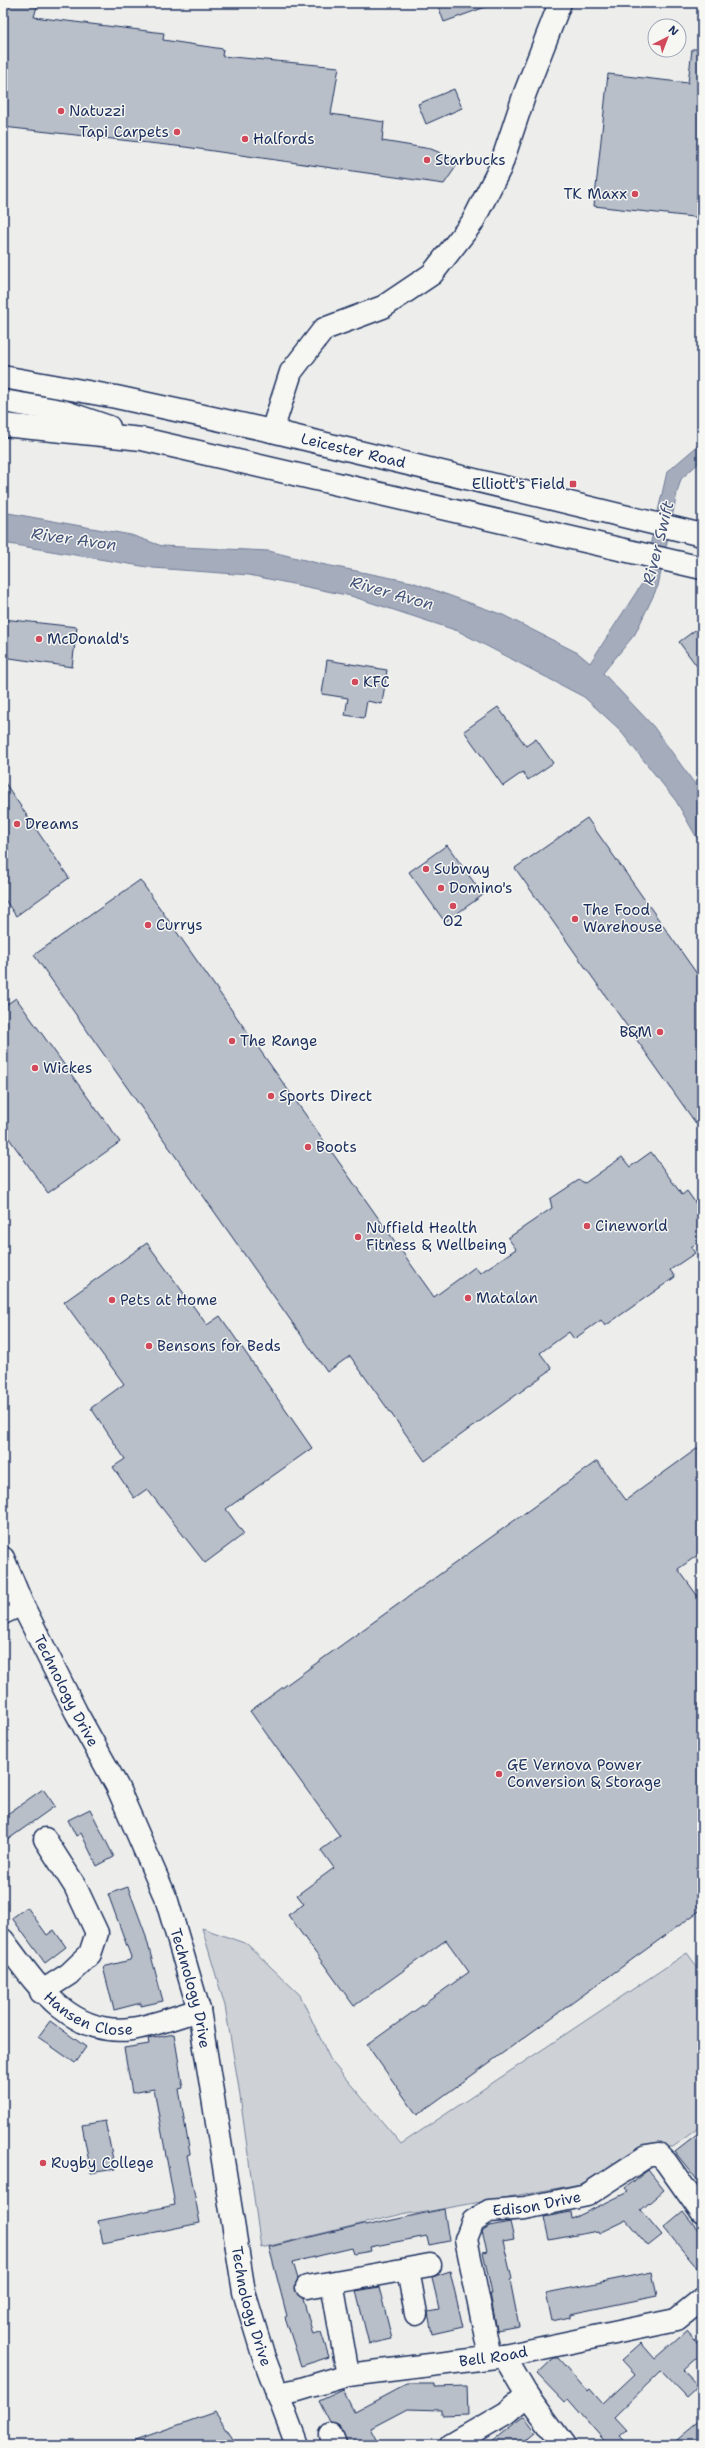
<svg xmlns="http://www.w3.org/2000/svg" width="705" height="2448" font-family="'Shantell Sans',sans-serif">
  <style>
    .green { fill: #ced2d7; stroke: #74809a }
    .water { fill: #a5acbc; stroke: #6e7a96 }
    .building { fill: #b9bfc8; stroke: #1b2f5e }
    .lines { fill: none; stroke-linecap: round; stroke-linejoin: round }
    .minor-casing { stroke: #1b2f5e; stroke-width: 25 }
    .highway-casing { stroke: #1b2f5e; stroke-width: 25 }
    .minor { stroke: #f6f6f2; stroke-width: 22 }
    .highway { stroke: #f6f6f2; stroke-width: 22 }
    .poi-dot { fill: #d1495b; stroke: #f6f6f2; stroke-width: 1.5 }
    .labels { text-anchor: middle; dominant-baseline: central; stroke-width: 3; stroke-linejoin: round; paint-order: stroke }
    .poi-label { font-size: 15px; fill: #1b2f5e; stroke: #f6f6f2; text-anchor: start }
    .street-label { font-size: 15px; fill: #1b2f5e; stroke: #f6f6f2 }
    .water-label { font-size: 16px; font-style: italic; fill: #44547a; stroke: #f6f6f2 }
  </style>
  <rect width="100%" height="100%" fill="#edeeec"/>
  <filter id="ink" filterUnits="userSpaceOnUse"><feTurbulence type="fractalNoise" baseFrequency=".025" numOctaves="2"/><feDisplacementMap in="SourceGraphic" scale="8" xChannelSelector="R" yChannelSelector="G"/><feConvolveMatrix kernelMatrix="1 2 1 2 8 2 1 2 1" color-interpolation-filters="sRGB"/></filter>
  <g filter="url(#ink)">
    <!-- green -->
    <path class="green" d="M202,1928L247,1944L300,1995L331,2061L401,2144L687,1953L702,1973V2125L673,2147H648L581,2184L414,2214L411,2212L261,2248L238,2082L225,2006Z"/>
    <!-- water -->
    <path class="water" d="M702,442V460L681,479L677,493L658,586L635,634L603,673L653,726L702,794V847L676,801L618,728L584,697L458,631L351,596L249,575L153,568L3,543V512L131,535L162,546L269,551L321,564L412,582L503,615L578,653L590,663L641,585L667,472Z"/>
    <!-- building -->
    <g class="building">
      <path d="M3,3H38L34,17L164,33L163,40L223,49L222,56L339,67L331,114L384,122L382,141L431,149L460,161L444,184L185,147L3,127Z"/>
      <path d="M437,3H491V5L444,22Z"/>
      <path d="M692,49H702V218L594,206L608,74L688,83Z"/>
      <path d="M454,89L462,108L426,124L418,104Z"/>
      <path d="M3,619L77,627L72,667L3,657Z"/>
      <path d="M702,625V673L679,642Z"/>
      <path d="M327,660L387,670L382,704L367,701L364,718L345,715L348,698L322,694Z"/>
      <path d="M498,707L526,746L536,739L553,763L528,780L523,772L503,786L464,731Z"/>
      <path d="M3,780L69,878L16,916L3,897Z"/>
      <path d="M587,818L702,981V1132L515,868Z"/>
      <path d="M447,845L483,895L445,922L409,872Z"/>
      <path d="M140,880L434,1297L475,1267L480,1273L516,1249L508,1238L552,1208L550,1199L579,1180L585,1183L622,1157L630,1167L651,1152L682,1195L687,1191L702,1212V1239L691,1247L695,1253L670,1270L675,1277L605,1326L601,1320L574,1339L569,1332L540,1353L552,1369L425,1461L350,1356L327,1372L34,955Z"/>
      <path d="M16,998L120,1142L48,1193L3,1130V1007Z"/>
      <path d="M147,1243L207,1325L220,1316L312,1448L226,1509L244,1534L205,1563L147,1489L134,1498L113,1467L125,1459L91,1408L124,1384L64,1302Z"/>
      <path d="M702,1445V1552L678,1569L702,1602V1909L417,2115L367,2045L469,1972L446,1940L354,2006L288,1915L304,1904L297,1895L334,1868L321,1850L340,1836L250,1711L597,1461L626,1500Z"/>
      <path d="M43,1789L55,1806L3,1843V1817Z"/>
      <path d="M90,1809L114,1857L97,1866L81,1833L76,1836L68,1820Z"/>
      <path d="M128,1887L145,1933L163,2001L141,2006V2003L114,2010L103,1967L130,1960L131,1957L108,1894Z"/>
      <path d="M27,1907L47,1935L54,1930L66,1947L45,1963L12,1918Z"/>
      <path d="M50,2021L86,2047L75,2063L38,2037Z"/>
      <path d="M174,2034L183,2088L179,2089L190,2154L187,2155L200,2223L103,2243L98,2221L175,2205L154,2089L132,2093L124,2048L149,2044L148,2039Z"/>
      <path d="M105,2121L115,2169L91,2173L82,2125Z"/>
      <path d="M702,2131V2186L675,2152Z"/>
      <path d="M648,2170L664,2190L641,2210L662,2235L648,2246L626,2220L599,2233L598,2231L549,2240L544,2217L571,2212L572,2219L628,2192L625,2188Z"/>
      <path d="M444,2209L449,2241L429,2245L427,2236L370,2247L371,2251L354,2254L352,2248L293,2262L298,2279L295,2290L303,2299L313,2334L321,2332L329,2357L301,2366L285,2317L287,2316L269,2247L364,2224L365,2226Z"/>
      <path d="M683,2212L702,2236V2274L664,2228Z"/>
      <path d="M510,2222L514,2239L503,2241L512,2279L510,2280L519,2326L497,2330L490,2293H492L483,2252L487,2251L482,2231L489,2226Z"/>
      <path d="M450,2271L463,2327L432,2334L428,2312L439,2310L432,2277Z"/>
      <path d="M652,2272L657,2296L570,2314V2317L552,2321L546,2293Z"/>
      <path d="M379,2287L392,2339L369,2344L356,2291Z"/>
      <path d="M687,2331L702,2348V2353L683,2370L698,2386L686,2397L661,2371L614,2417L626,2430L619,2436L628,2445H608L568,2399L564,2402L537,2374L554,2358H558L587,2391L590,2389L603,2404L635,2374L622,2360L641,2343L655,2359Z"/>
      <path d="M407,2384H435V2387L467,2386L468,2414L442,2415V2410L407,2409L371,2428L380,2445H347L342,2430L338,2425L330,2423L319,2401L343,2390L354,2412Z"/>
      <path d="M215,2412L237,2445H127V2443Z"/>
      <path d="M524,2416L536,2432L520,2445H487Z"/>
      <path d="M702,2419V2445H671Z"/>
    </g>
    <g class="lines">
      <defs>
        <g id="minor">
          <path d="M272,431L291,372L324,329L383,307L432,274L472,223L500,168L525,93L560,3"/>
          <path id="s1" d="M3,1558L22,1604L76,1712L117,1786L167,1901L199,2010L244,2292L263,2355L297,2445"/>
          <path d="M3,1613L22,1604"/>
          <path id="s2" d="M3,1940C35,1983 70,2037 131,2029C154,2026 177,2016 199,2010"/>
          <path d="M41,1992L69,1974L90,1954L97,1933L75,1886L45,1839"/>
          <path d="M408,2270L416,2314"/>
          <path d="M332,2283L348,2375"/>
          <path d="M307,2287L430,2265"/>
          <path d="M504,2356L527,2395L564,2445"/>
          <path id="s3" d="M490,2357L466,2239L473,2221L489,2211L525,2208L587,2195L647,2156L658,2154L666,2162L702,2213"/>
          <path id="s4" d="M277,2394L298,2390L348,2375L504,2356L676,2320L702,2299"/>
          <path d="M331,2435L335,2445"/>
          <path d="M451,2445L506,2413L527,2395"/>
        </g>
        <g id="highway">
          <path id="s5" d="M3,377L116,397L272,431L702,535"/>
          <path d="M3,401L62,411L109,427"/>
          <path d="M3,425L142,439L702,568"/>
        </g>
      </defs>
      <!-- minor casing -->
      <use href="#minor" class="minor-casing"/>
      <!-- highway casing -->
      <use href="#highway" class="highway-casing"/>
      <!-- minor -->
      <use href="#minor" class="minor"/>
      <!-- highway -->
      <use href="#highway" class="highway"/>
    </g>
  </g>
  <!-- markers -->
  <g class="poi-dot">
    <circle cx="61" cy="111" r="4"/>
    <circle cx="177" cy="132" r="4"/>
    <circle cx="245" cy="139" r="4"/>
    <circle cx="427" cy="160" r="4"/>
    <circle cx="635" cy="194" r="4"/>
    <rect x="569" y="480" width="8" height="8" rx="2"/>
    <circle cx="39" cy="639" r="4"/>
    <circle cx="355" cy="682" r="4"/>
    <circle cx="17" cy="824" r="4"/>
    <circle cx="426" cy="869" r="4"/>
    <circle cx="441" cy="888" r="4"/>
    <circle cx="453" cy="906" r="4"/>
    <circle cx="575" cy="919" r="4"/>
    <circle cx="148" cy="925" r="4"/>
    <circle cx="660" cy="1032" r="4"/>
    <circle cx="232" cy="1041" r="4"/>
    <circle cx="35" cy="1068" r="4"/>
    <circle cx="271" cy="1096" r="4"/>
    <circle cx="308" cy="1147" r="4"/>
    <circle cx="587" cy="1226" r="4"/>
    <circle cx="358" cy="1237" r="4"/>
    <circle cx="468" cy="1298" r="4"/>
    <circle cx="112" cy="1300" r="4"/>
    <circle cx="149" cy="1346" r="4"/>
    <circle cx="499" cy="1774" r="4"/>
    <circle cx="43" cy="2163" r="4"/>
  </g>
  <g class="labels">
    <!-- poi labels -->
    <g class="poi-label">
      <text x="69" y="111">Natuzzi</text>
      <text x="169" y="132" text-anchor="end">Tapi Carpets</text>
      <text x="253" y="139">Halfords</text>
      <text x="435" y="160">Starbucks</text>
      <text x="627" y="194" text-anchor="end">TK Maxx</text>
      <text x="565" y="484" text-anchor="end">Elliott's Field</text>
      <text x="47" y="639">McDonald's</text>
      <text x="363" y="682">KFC</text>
      <text x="25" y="824">Dreams</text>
      <text x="434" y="869">Subway</text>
      <text x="449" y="888">Domino's</text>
      <text x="583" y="910">The Food<tspan x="583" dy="17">Warehouse</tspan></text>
      <text x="453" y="921" text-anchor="middle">O2</text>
      <text x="156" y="925">Currys</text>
      <text x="652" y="1032" text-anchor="end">B&amp;M</text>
      <text x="240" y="1041">The Range</text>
      <text x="43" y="1068">Wickes</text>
      <text x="279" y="1096">Sports Direct</text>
      <text x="316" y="1147">Boots</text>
      <text x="595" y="1226">Cineworld</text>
      <text x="366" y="1228">Nuffield Health<tspan x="366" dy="17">Fitness &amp; Wellbeing</tspan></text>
      <text x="476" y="1298">Matalan</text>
      <text x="120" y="1300">Pets at Home</text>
      <text x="157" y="1346">Bensons for Beds</text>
      <text x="507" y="1765">GE Vernova Power<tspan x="507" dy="17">Conversion &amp; Storage</tspan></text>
      <text x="51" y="2163">Rugby College</text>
    </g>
    <!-- street labels -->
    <g class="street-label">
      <text stroke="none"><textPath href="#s5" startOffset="358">Leicester Road</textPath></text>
      <text stroke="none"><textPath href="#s1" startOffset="147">Technology Drive</textPath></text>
      <text stroke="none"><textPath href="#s1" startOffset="471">Technology Drive</textPath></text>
      <text stroke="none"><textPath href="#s2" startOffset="118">Hansen Close</textPath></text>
      <text stroke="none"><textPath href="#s3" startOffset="207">Edison Drive</textPath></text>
      <text stroke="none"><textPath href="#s1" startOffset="795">Technology Drive</textPath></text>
      <text stroke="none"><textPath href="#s4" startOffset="220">Bell Road</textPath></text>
    </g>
    <!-- water labels -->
    <g class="water-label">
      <text transform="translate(74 539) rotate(8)">River Avon</text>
      <text transform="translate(658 543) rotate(-76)">River Swift</text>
      <text transform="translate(392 593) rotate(16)">River Avon</text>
    </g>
  </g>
  <!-- margin -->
  <rect width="705" height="2448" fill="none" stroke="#f6f6f2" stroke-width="16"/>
  <rect x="8" y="8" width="689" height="2432" fill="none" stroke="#1b2f5e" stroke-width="1.5" filter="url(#ink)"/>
  <!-- north arrow -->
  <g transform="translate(667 38) rotate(42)"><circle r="19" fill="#f6f6f2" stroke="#9ea6b7"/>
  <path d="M0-3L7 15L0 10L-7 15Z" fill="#d1495b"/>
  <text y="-6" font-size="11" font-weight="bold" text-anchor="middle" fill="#1b2f5e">N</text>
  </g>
</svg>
